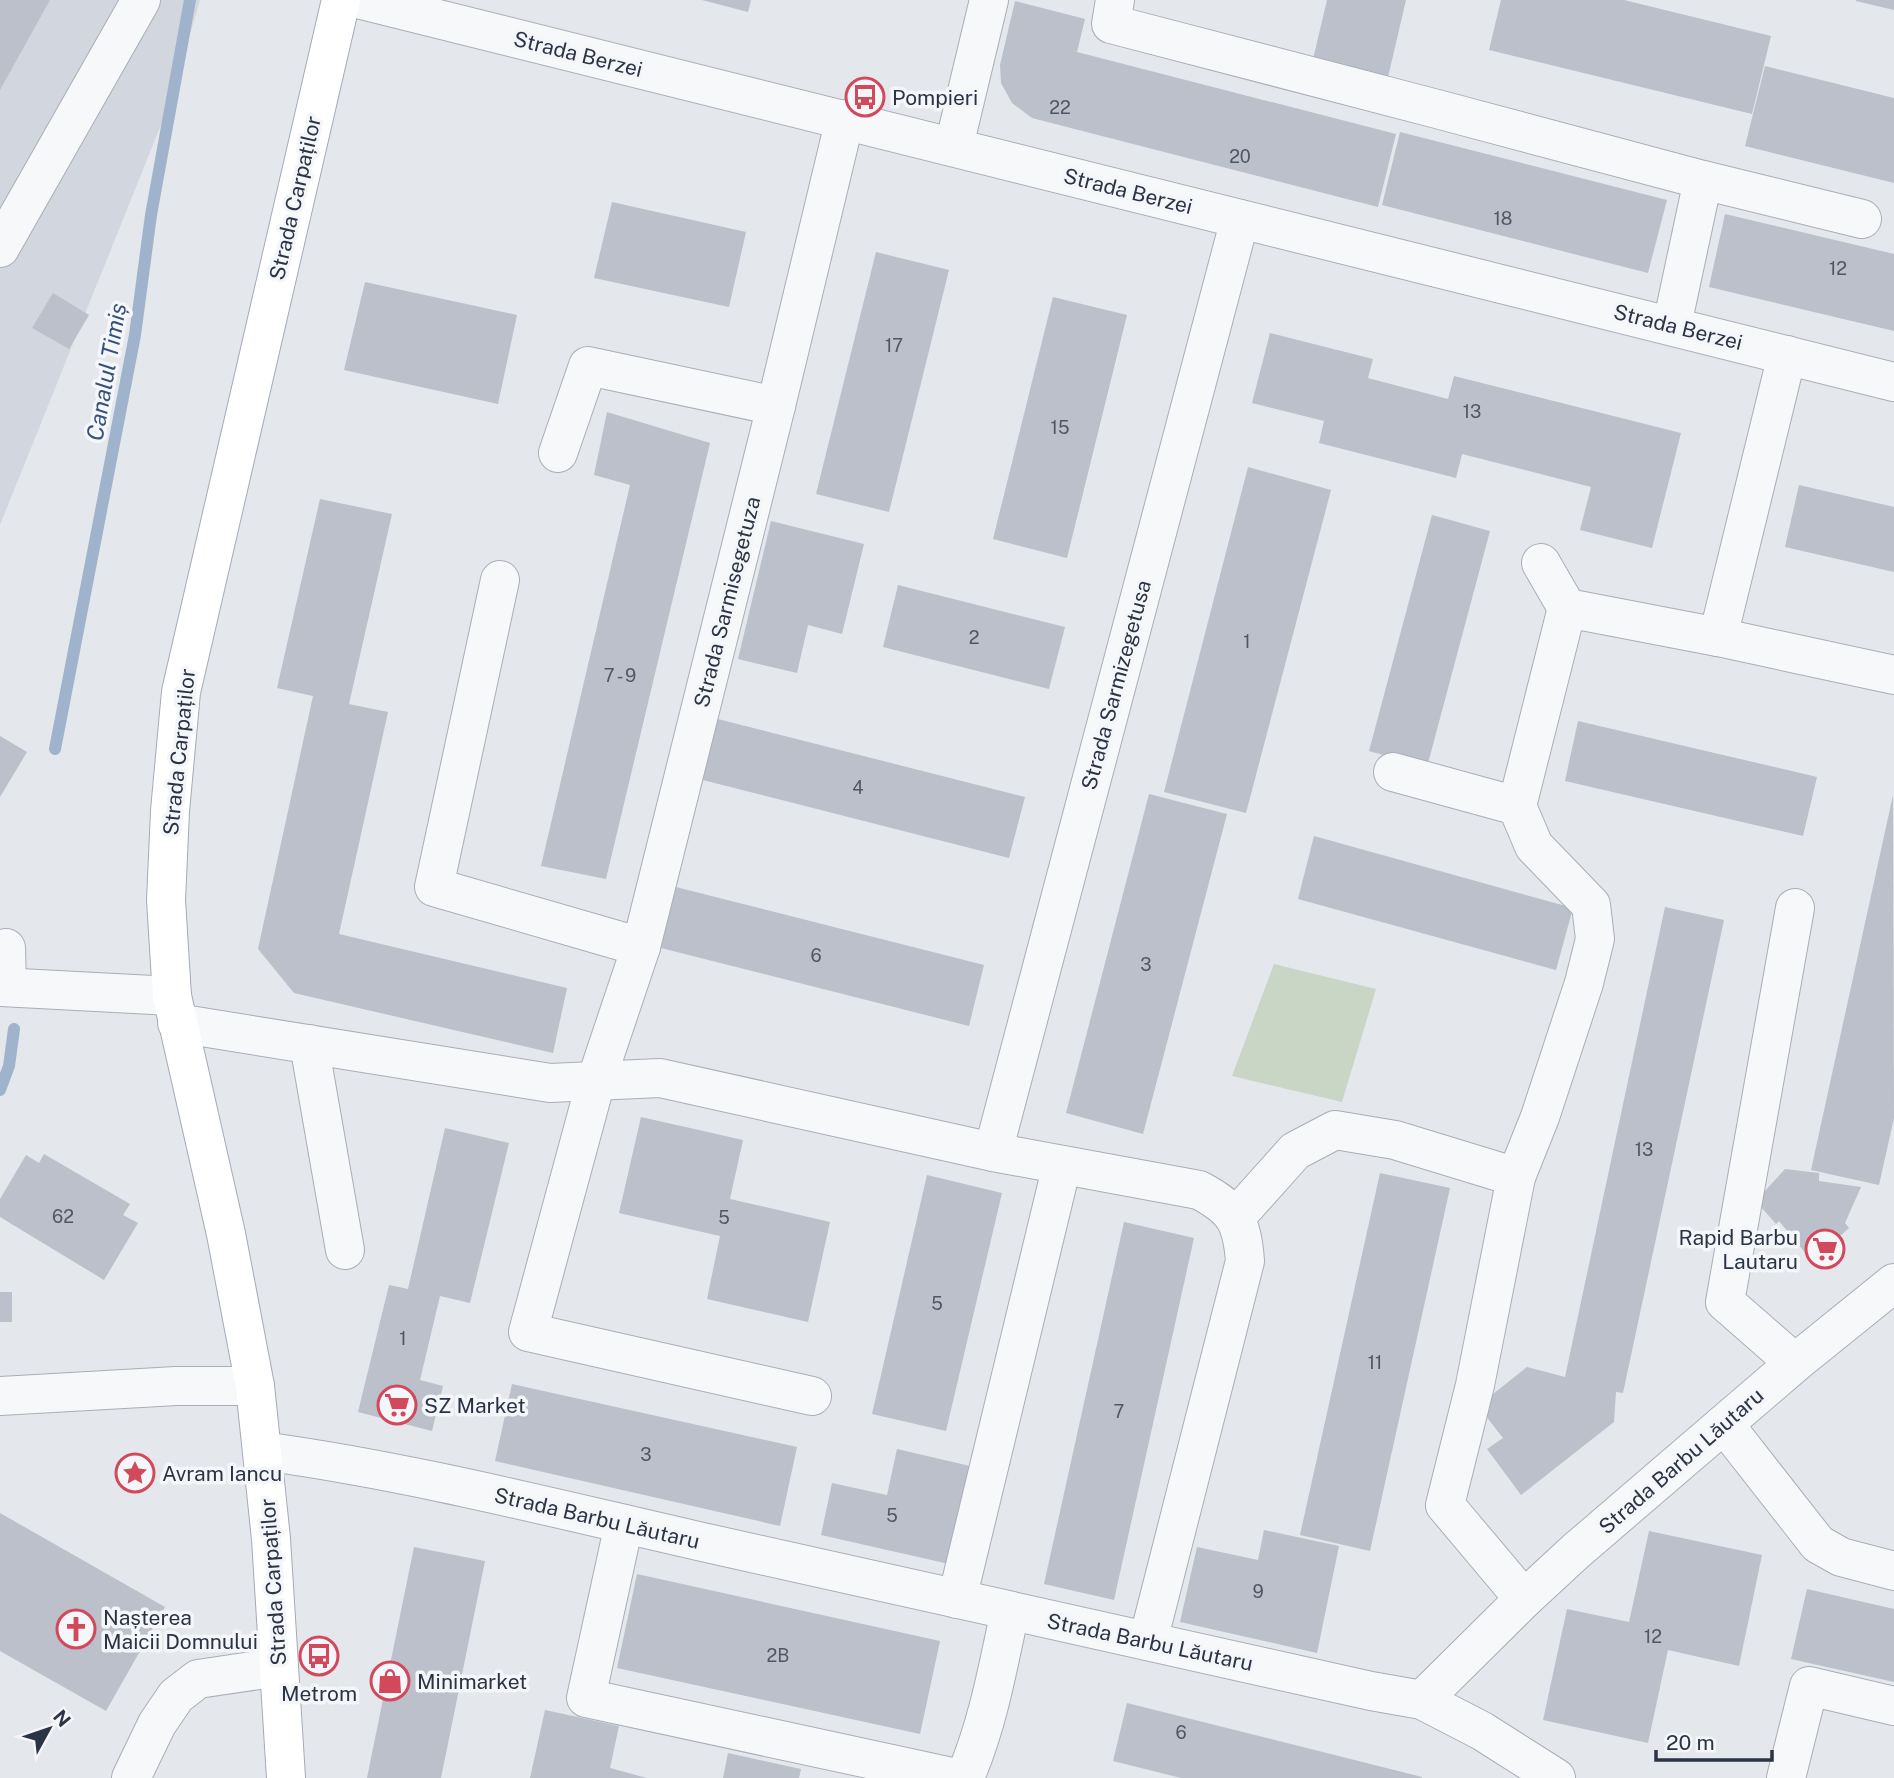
<svg xmlns="http://www.w3.org/2000/svg" width="1894" height="1778" font-family="'Public Sans',sans-serif">
  <style>
    .built { fill: #d2d6de }
    .green { fill: #c9d6c5 }
    .lines { fill: none; stroke-linecap: round; stroke-linejoin: round }
    .stream { stroke: #9fb4cc; stroke-width: 12 }
    .building { fill: #bbc0ca }
    .minor-casing { stroke: #a9aeb7; stroke-width: 40 }
    .major-casing { stroke: #a3abb8; stroke-width: 40 }
    .minor { stroke: #f7f8fa; stroke-width: 38 }
    .major { stroke: #fff; stroke-width: 38 }
    .labels { text-anchor: middle; dominant-baseline: central; stroke-width: 7; stroke-linejoin: round; paint-order: stroke }
    .number-label { font-size: 18px; fill: #4f5766 }
    .street-label { font-size: 21px; fill: #2b3445; stroke: #f4f6f9 }
    .poi-label { font-size: 21px; fill: #2b3445; stroke: #f4f6f9; text-anchor: start }
    .water-label { font-size: 23px; font-style: italic; fill: #34527a; stroke: #f4f6f9 }
  </style>
  <rect width="100%" height="100%" fill="#e4e7ec"/>
  <!-- built -->
  <path class="built" d="M0,0H200L171,100L0,525Z"/>
  <!-- green -->
  <path class="green" d="M1274,964L1376,989L1342,1102L1232,1076Z"/>
  <g class="lines">
    <!-- stream -->
    <g class="stream">
      <path d="M55,749L135,335L151,215L190,0"/>
      <path d="M0,1090L9,1066L14,1029"/>
    </g>
  </g>
  <!-- building -->
  <g class="building">
    <path d="M0,0H50L0,90Z"/>
    <path d="M702,0H751L748,12Z"/>
    <path d="M1327,0H1406L1388,77L1313,59Z"/>
    <path d="M1501,0H1624L1771,36L1752,114L1489,50Z"/>
    <path d="M1856,0H1894V10L1856,1Z"/>
    <path d="M1015,1L1085,19L1077,52L1396,134L1378,207L1032,118L1012,103L1001,83L1000,65Z"/>
    <path d="M1765,66L1894,98V183L1745,146Z"/>
    <path d="M1400,132L1667,200L1648,273L1382,205Z"/>
    <path d="M612,202L746,232L729,307L594,278Z"/>
    <path d="M1725,214L1894,254V331L1709,287Z"/>
    <path d="M876,252L949,270L889,512L816,494Z"/>
    <path d="M365,282L517,315L498,404L344,370Z"/>
    <path d="M53,293L89,315L69,349L32,328Z"/>
    <path d="M1053,297L1127,315L1067,558L993,539Z"/>
    <path d="M1270,333L1373,359L1368,378L1448,399L1454,376L1681,433L1652,548L1580,530L1591,487L1462,454L1456,478L1319,443L1324,421L1252,403Z"/>
    <path d="M607,412L710,443L606,879L541,866L630,485L594,475Z"/>
    <path d="M1248,467L1331,490L1246,813L1164,792Z"/>
    <path d="M1799,485L1894,507V572L1785,547Z"/>
    <path d="M320,499L392,514L349,704L388,712L339,934L567,988L553,1053L294,993L258,949L313,696L277,688Z"/>
    <path d="M1432,515L1490,531L1427,767L1369,751Z"/>
    <path d="M771,521L864,544L842,634L808,625L797,673L738,659Z"/>
    <path d="M898,585L1065,627L1049,689L883,647Z"/>
    <path d="M706,716L1025,797L1009,858L691,777Z"/>
    <path d="M1578,721L1817,777L1803,836L1565,781Z"/>
    <path d="M0,736L27,752L0,797Z"/>
    <path d="M1149,794L1227,814L1143,1134L1066,1113Z"/>
    <path d="M1893,795L1894,1118L1879,1185L1811,1170Z"/>
    <path d="M1314,836L1573,908L1556,970L1298,899Z"/>
    <path d="M664,884L984,965L969,1026L649,945Z"/>
    <path d="M1665,907L1724,920L1623,1393L1616,1392L1614,1422L1521,1495L1487,1449L1503,1438L1478,1406L1527,1367L1565,1377Z"/>
    <path d="M641,1117L743,1140L730,1199L830,1222L808,1322L707,1299L720,1236L619,1213Z"/>
    <path d="M445,1128L509,1143L470,1303L440,1296L420,1380L443,1386L432,1431L358,1412L389,1285L408,1289Z"/>
    <path d="M44,1154L130,1204L123,1215L138,1223L104,1280L0,1217V1199L26,1155L39,1163Z"/>
    <path d="M1785,1169L1819,1173V1181L1861,1187L1845,1223L1849,1228L1812,1261L1779,1221L1776,1224L1761,1207L1755,1202Z"/>
    <path d="M1380,1173L1450,1188L1370,1551L1300,1535Z"/>
    <path d="M927,1175L1002,1193L946,1431L872,1414Z"/>
    <path d="M1124,1222L1194,1238L1114,1600L1044,1584Z"/>
    <rect x="0" y="1292" width="12" height="30"/>
    <path d="M512,1384L797,1447L780,1526L495,1461Z"/>
    <path d="M897,1449L970,1466L949,1564L821,1535L832,1483L887,1495Z"/>
    <path d="M0,1513L165,1607L106,1711L0,1651Z"/>
    <path d="M1264,1530L1339,1546L1317,1653L1180,1622L1197,1547L1258,1560Z"/>
    <path d="M1649,1531L1762,1555L1739,1666L1668,1650L1648,1743L1543,1720L1567,1609L1629,1622Z"/>
    <path d="M414,1547L485,1561L441,1778H367Z"/>
    <path d="M637,1574L940,1641L920,1734L617,1668Z"/>
    <path d="M1807,1589L1894,1609V1682L1791,1659Z"/>
    <path d="M1127,1703L1422,1777V1778H1181L1113,1761Z"/>
    <path d="M545,1710L619,1726L610,1768L647,1778H530Z"/>
    <path d="M728,1753L801,1769L799,1778H723Z"/>
  </g>
  <g class="lines">
    <defs>
      <g id="minor">
        <path d="M362,0L1894,382"/>
        <path d="M1115,0L1111,24L1437,109L1703,180"/>
        <path d="M954,146L989,0"/>
        <path d="M0,248L141,0"/>
        <path d="M1672,325L1703,180L1862,219"/>
        <path d="M558,453L588,366L776,406"/>
        <path d="M1541,563L1567,608"/>
        <path d="M500,580L434,887L641,947"/>
        <path d="M1718,637L1787,355"/>
        <path d="M1393,772L1517,806"/>
        <path d="M6,948L7,987"/>
        <path d="M0,987L172,996"/>
        <path d="M177,1023L550,1083L660,1078L993,1152L1199,1190C1235,1209 1242,1222 1245,1261L1148,1641"/>
        <path d="M309,1044L345,1250"/>
        <path d="M993,1152L1240,219"/>
        <path d="M1516,1177L1540,1117L1584,983L1595,939L1591,905L1534,846L1517,806L1567,608L1718,637L1894,675"/>
        <path d="M1235,1218L1295,1151L1335,1130L1395,1140L1516,1177L1475,1385L1445,1505L1524,1599"/>
        <path d="M1795,1363L1725,1302L1795,908"/>
        <path d="M0,1396L176,1386H255"/>
        <path d="M812,1396L528,1332L596,1081L641,947L776,406L845,119"/>
        <path d="M1724,1424L1818,1544L1841,1557L1894,1571"/>
        <path d="M262,1451C409,1471 553,1508 698,1541C922,1591 1146,1641 1371,1691L1422,1700L1482,1731L1556,1778"/>
        <path d="M624,1524L586,1698L952,1777L966,1775C988,1723 998,1667 1010,1611"/>
        <path d="M957,1599L1062,1165"/>
        <path d="M1422,1700L1524,1599L1576,1551L1795,1363L1894,1283"/>
        <path d="M131,1778L157,1724L176,1696L198,1679L279,1667"/>
        <path d="M1786,1778L1809,1686L1894,1706"/>
      </g>
      <path id="major" d="M286,1778L271,1539L255,1386L226,1234L172,996L166,900L170,811L181,692L341,0"/>
    </defs>
    <!-- minor casing -->
    <use href="#minor" class="minor-casing"/>
    <!-- major casing -->
    <use href="#major" class="major-casing"/>
    <!-- minor -->
    <use href="#minor" class="minor"/>
    <!-- major -->
    <use href="#major" class="major"/>
  </g>
  <!-- icons -->
  <defs>
    <symbol id="bus-ring" viewBox="-11 -11 22 22"><circle r="9.5" fill="#f4f6f9" stroke="#d1495b" stroke-width="1.5"/><path d="M-5-6H5V4H4V6H2V4H-2V6H-4V4H-5ZM-3.5-4V0h7V-4ZM-3.5 1.2v1.5H-2V1.2ZM2 1.2v1.5H3.5V1.2Z" fill="#d1495b"/></symbol>
    <symbol id="supermarket-ring" viewBox="-11 -11 22 22"><circle r="9.5" fill="#f4f6f9" stroke="#d1495b" stroke-width="1.5"/><path d="M-6-5.5h2.5l.6 2H6L4.5 2H-2.5L-4.4-4H-6ZM-1.5 3.2a1.3 1.3 0 1 0 .1 0ZM3 3.2a1.3 1.3 0 1 0 .1 0Z" fill="#d1495b"/></symbol>
    <symbol id="sight-ring" viewBox="-11 -11 22 22"><circle r="9.5" fill="#f4f6f9" stroke="#d1495b" stroke-width="1.5"/><path d="M0-6L1.8-2.2L6-1.7L2.9 1.2L3.7 5.4L0 3.3L-3.7 5.4L-2.9 1.2L-6-1.7L-1.8-2.2Z" fill="#d1495b"/></symbol>
    <symbol id="church-ring" viewBox="-11 -11 22 22"><circle r="9.5" fill="#f4f6f9" stroke="#d1495b" stroke-width="1.5"/><path d="M-1.2-6h2.4v3.5h3.3v2.4h-3.3V6h-2.4V-.1h-3.3v-2.4h3.3Z" fill="#d1495b"/></symbol>
    <symbol id="shop-ring" viewBox="-11 -11 22 22"><circle r="9.5" fill="#f4f6f9" stroke="#d1495b" stroke-width="1.5"/><path d="M-5-2.5h2.3a2.7 3.5 0 0 1 5.4 0H5L5.5 6h-11ZM-1.5-2.5h3a1.5 2.3 0 0 0-3 0Z" fill="#d1495b"/></symbol>
  </defs>
  <g fill-rule="evenodd">
    <use href="#bus-ring" x="843" y="75" width="44" height="44"/>
    <use href="#supermarket-ring" x="1803" y="1227" width="44" height="44"/>
    <use href="#supermarket-ring" x="375" y="1383" width="44" height="44"/>
    <use href="#sight-ring" x="113" y="1451" width="44" height="44"/>
    <use href="#church-ring" x="54" y="1607" width="44" height="44"/>
    <use href="#bus-ring" x="297" y="1634" width="44" height="44"/>
    <use href="#shop-ring" x="368" y="1659" width="44" height="44"/>
  </g>
  <g class="labels">
    <!-- number labels -->
    <g class="number-label">
      <text x="1060" y="107">22</text>
      <text x="1240" y="156">20</text>
      <text x="1503" y="218">18</text>
      <text x="1838" y="268">12</text>
      <text x="894" y="345">17</text>
      <text x="1472" y="411">13</text>
      <text x="1060" y="427">15</text>
      <text x="974" y="637">2</text>
      <text x="1247" y="641">1</text>
      <text x="620" y="675">7 - 9</text>
      <text x="858" y="787">4</text>
      <text x="816" y="955">6</text>
      <text x="1146" y="964">3</text>
      <text x="1644" y="1149">13</text>
      <text x="63" y="1216">62</text>
      <text x="724" y="1217">5</text>
      <text x="937" y="1303">5</text>
      <text x="403" y="1338">1</text>
      <text x="1375" y="1362">11</text>
      <text x="1119" y="1411">7</text>
      <text x="646" y="1454">3</text>
      <text x="892" y="1515">5</text>
      <text x="1258" y="1591">9</text>
      <text x="1653" y="1636">12</text>
      <text x="778" y="1655">2B</text>
      <text x="1181" y="1732">6</text>
    </g>
    <!-- street labels -->
    <g class="street-label">
      <text transform="translate(578 54) rotate(14)">Strada Berzei</text>
      <text transform="translate(1128 191) rotate(14)">Strada Berzei</text>
      <text transform="translate(295 198) rotate(-77)">Strada Carpaților</text>
      <text transform="translate(1678 327) rotate(14)">Strada Berzei</text>
      <text transform="translate(727 602) rotate(-76)">Strada Sarmisegetuza</text>
      <text transform="translate(1116 685) rotate(-75)">Strada Sarmizegetusa</text>
      <text transform="translate(179 752) rotate(-84)">Strada Carpaților</text>
      <text transform="translate(1681 1461) rotate(-41)">Strada Barbu Lăutaru</text>
      <text transform="translate(597 1518) rotate(13)">Strada Barbu Lăutaru</text>
      <text transform="translate(273 1582) rotate(-94)">Strada Carpaților</text>
      <text transform="translate(1150 1642) rotate(12)">Strada Barbu Lăutaru</text>
    </g>
    <!-- poi labels -->
    <g class="poi-label">
      <text x="892" y="97">Pompieri</text>
      <text x="1798" y="1237" text-anchor="end">Rapid Barbu<tspan x="1798" dy="24">Lautaru</tspan></text>
      <text x="424" y="1405">SZ Market</text>
      <text x="162" y="1473">Avram Iancu</text>
      <text x="103" y="1617">Nașterea<tspan x="103" dy="24">Maicii Domnului</tspan></text>
      <text x="417" y="1681">Minimarket</text>
      <text x="319" y="1693" text-anchor="middle">Metrom</text>
    </g>
    <!-- water labels -->
    <g class="water-label">
      <text transform="translate(106 372) rotate(-80)">Canalul Timiș</text>
    </g>
  </g>
  <!-- north arrow -->
  <g transform="translate(49 1729) rotate(50)" stroke="#f4f6f9" stroke-width="5" paint-order="stroke">
  <path d="M0-5L12 26L0 18L-12 26Z" fill="#2b3445"/>
  <text y="-10" font-size="19" font-weight="bold" text-anchor="middle" fill="#2b3445">N</text>
  </g>
  <!-- scale -->
  <path d="M1656 1750v10h116v-10" fill="none" stroke="#2b3445" stroke-width="3.5"/>
  <text x="1666" y="1750" font-size="21" fill="#2b3445" stroke="#f4f6f9" stroke-width="5" paint-order="stroke">20 m</text>
</svg>
